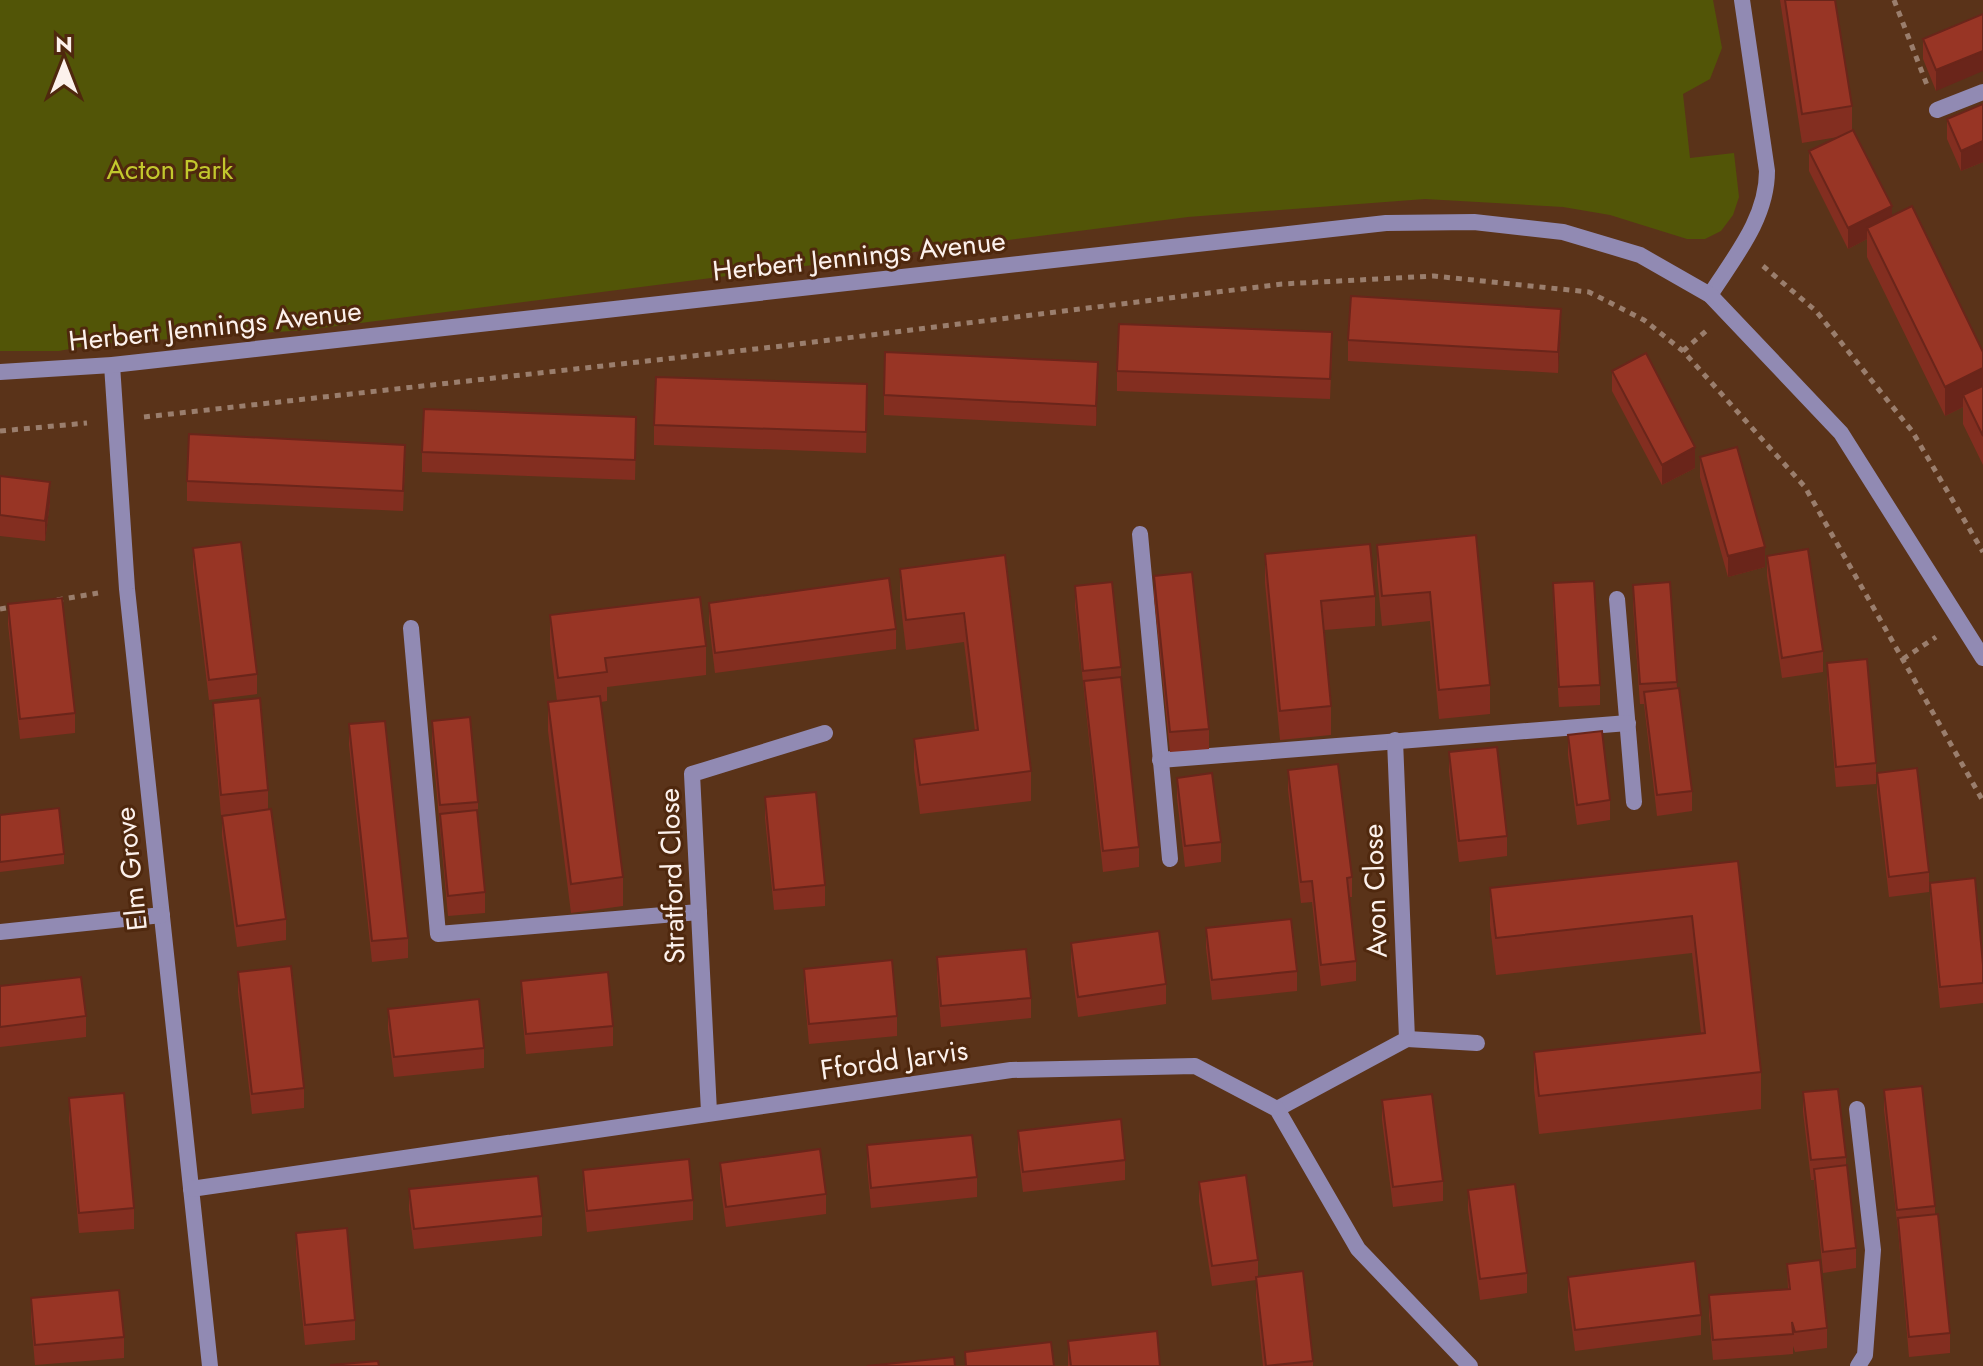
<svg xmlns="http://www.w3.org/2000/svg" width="1983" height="1366" font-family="Jost,sans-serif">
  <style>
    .green { fill: #525507 }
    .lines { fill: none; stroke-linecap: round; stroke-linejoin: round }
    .path { stroke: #9a7e6d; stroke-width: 5; stroke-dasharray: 6 6; stroke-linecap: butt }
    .lane { stroke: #918ab3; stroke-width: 16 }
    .street { stroke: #918ab3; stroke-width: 16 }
    .wall { fill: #832e20 }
    .shaded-wall { fill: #6a251a }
    .building { fill: #983525; stroke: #6a251a; stroke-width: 2 }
    .labels { text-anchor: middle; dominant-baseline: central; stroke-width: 6; stroke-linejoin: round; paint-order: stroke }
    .park-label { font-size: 28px; fill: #c2c82d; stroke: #4f280e }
    .street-label { font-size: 28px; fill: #fcf1ec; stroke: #4f280e }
  </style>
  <rect width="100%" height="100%" fill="#5a3319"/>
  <!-- green -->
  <path class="green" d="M0,0H1713L1722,48L1710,79L1683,94L1690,158L1734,153L1739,197L1733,215L1721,231L1705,239H1687L1610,215L1563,207L1425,199L1188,217L306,330L96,344L59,351H0Z"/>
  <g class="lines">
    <!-- path -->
    <g class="path">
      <path d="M1894,0L1927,85"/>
      <path d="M1763,266L1816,311L1912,431L1983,552"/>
      <path d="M1683,351L1706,331"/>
      <path d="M144,417L782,346L1282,284L1434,276L1589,292L1644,320L1683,351L1805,487L1983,801"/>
      <path d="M0,431L87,423"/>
      <path d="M57,600L98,593"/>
      <path d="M0,609L12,607"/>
      <path d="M1903,659L1936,637"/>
    </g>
    <!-- lane -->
    <g class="lane">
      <path d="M1937,110L1983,92"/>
      <path d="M411,628L438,934L699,912"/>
      <path d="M1857,1109L1873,1250L1865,1355L1858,1366"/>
    </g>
    <!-- street -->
    <g class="street">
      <path d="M1710,295C1735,256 1767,218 1767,171L1742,0"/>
      <path d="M112,365L127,589L210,1366"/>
      <path d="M0,372L112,365L1386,223L1474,222L1563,232L1640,255L1710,295L1841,433L1983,658"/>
      <path d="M1140,534L1170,859"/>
      <path d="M1617,599L1634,802"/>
      <path d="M1160,760L1628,723"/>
      <path d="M0,932L162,915"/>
      <path d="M1407,1039L1477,1043"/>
      <path d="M1277,1109L1407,1039L1395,740"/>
      <path d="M709,1112L692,774L825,733"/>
      <path d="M191,1189L1011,1070L1195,1066L1277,1109L1358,1249L1470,1366"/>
    </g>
  </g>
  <!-- wall -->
  <g class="wall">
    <path d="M1780,0H1835L1852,106V130L1892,216L1983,352V465L1963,424V407L1945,416L1867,257V239L1848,249L1809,171V151L1838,137L1802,143Z"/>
    <path d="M1983,14L1936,91L1923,59V39Z"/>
    <path d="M1983,104V162L1961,171L1947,139V119Z"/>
    <path d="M1561,329L1558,373L1348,361V340Z"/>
    <path d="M1332,352L1330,399L1117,391V371Z"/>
    <path d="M1612,371L1695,468L1662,485L1612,391Z"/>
    <path d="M1098,382L1096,426L884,415V395Z"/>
    <path d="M867,404L866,453L654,445V425Z"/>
    <path d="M636,437L635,480L422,472V452Z"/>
    <path d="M1700,457L1765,567L1728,577L1700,477Z"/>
    <path d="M405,465L403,511L187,501V481Z"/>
    <path d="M0,476L50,502L45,541L0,536Z"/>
    <path d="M1476,535L1490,685V714L1439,719L1430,621L1382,626L1377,574V545Z"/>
    <path d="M193,548L257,674V694L209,700L193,568Z"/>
    <path d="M1265,554L1375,596V626L1324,630L1331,706V735L1280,740L1265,583Z"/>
    <path d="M1005,555L1031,771V801L920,814L914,768V739L975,731L964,642L906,650L900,598V569Z"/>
    <path d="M1767,556L1823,651V672L1782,678L1767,576Z"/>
    <path d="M1154,576L1209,729V749L1170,752L1154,596Z"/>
    <path d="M1670,582L1677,688L1692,791V811L1657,816L1644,704H1640L1633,605V585Z"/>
    <path d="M1553,583L1600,685V705L1559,707L1553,604Z"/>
    <path d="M1075,586L1121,667V677L1139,847V867L1103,872L1075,606Z"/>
    <path d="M709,603L896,629V649L715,673L709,623Z"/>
    <path d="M8,604L75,713V733L20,739L8,624Z"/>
    <path d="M550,615L706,646V675L607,687V701L601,702L623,877V906L571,913L548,731V702L557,701L550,644Z"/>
    <path d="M1827,663L1876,763V784L1836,787L1827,683Z"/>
    <path d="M213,703L268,790V809L286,919V940L237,947L222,836V816L252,812L221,815L213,723Z"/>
    <path d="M432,721L478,802V819L485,892V913L448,916L432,741Z"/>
    <path d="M349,724L408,938V958L372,962L349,745Z"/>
    <path d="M1568,735L1610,800V820L1577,825L1568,755Z"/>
    <path d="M1449,752L1507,836V856L1459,862L1449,772Z"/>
    <path d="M1288,770L1352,877V897H1349L1356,961V981L1321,986L1312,902L1301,903L1288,790Z"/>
    <path d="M1877,773L1929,872V892L1889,897L1877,793Z"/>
    <path d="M1177,778L1221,842V862L1185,867L1177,798Z"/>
    <path d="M765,797L825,885V906L774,910L765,818Z"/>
    <path d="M0,815L64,854V864L0,872Z"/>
    <path d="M1738,861L1761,1072V1109L1539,1134L1534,1089V1052L1701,1033L1692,953L1496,975L1490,925V888Z"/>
    <path d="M1930,883L1983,965V1003L1940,1008L1930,903Z"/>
    <path d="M1206,928L1297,971V991L1212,1000L1206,948Z"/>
    <path d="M1071,943L1166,984V1004L1078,1017L1071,963Z"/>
    <path d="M937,957L1031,998V1018L941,1027L937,977Z"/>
    <path d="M804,969L897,1016V1036L809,1044L804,989Z"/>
    <path d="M238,972L304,1088V1108L252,1114L238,992Z"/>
    <path d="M521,981L613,1026V1046L526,1054L521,1001Z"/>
    <path d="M0,986L86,1016V1037L0,1047Z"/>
    <path d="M388,1009L484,1048V1068L394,1077L388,1029Z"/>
    <path d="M1884,1090L1935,1206V1215L1950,1333V1353L1909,1357L1898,1230L1884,1110Z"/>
    <path d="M1803,1092L1846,1157V1165L1856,1248V1268L1823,1273L1814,1180H1811L1803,1112Z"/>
    <path d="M69,1098L134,1208V1229L79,1233L69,1118Z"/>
    <path d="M1382,1100L1443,1181V1201L1393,1207L1382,1120Z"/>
    <path d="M1018,1131L1125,1160V1180L1023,1192L1018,1151Z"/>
    <path d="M867,1145L977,1177V1197L871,1208L867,1166Z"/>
    <path d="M720,1163L826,1194V1214L726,1227L720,1183Z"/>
    <path d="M583,1170L693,1200V1220L587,1232L583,1190Z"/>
    <path d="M1199,1182L1258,1260V1276L1313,1361V1366H1263L1256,1297V1280L1212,1286L1199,1202Z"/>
    <path d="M409,1189L542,1216V1236L414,1249L409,1210Z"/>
    <path d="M1468,1190L1527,1273V1293L1480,1300L1468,1210Z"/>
    <path d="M296,1233L355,1320V1340L305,1345L296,1253Z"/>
    <path d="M1787,1264L1827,1328V1348L1795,1352L1793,1346V1354L1713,1360L1709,1315V1295L1788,1289Z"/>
    <path d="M1568,1277L1701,1315V1335L1575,1351L1568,1297Z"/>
    <path d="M31,1298L124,1337V1358L35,1365L31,1319Z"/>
    <path d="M1068,1341L1160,1366H1068Z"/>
  </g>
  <!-- shaded-wall -->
  <g class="shaded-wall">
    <path d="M1983,51V71L1936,91V70Z"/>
    <path d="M1983,141V162L1961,171V151Z"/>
    <path d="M1892,206V227L1867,228V239L1848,249V228Z"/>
    <path d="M1561,309V329L1558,373V352Z"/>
    <path d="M1098,362V382L1096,426V406Z"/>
    <path d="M1983,368V398L1963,395V407L1945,416V387Z"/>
    <path d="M1695,447V468L1662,485V465Z"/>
    <path d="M50,482V502L45,541V521Z"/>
    <path d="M1765,547V567L1728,577V556Z"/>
  </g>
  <!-- building -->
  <g class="building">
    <path d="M1785,0H1835L1852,106L1802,114Z"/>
    <path d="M1983,14V51L1936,70L1923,39Z"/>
    <path d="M1983,104V141L1961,151L1947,119Z"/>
    <path d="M1853,130L1892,206L1848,228L1809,151Z"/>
    <path d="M1912,206L1983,352V368L1945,387L1867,228Z"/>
    <path d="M1351,296L1561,309L1558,352L1348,340Z"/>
    <path d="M1119,324L1332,332L1330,379L1117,371Z"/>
    <path d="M885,352L1098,362L1096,406L884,395Z"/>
    <path d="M1646,353L1695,447L1662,465L1612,371Z"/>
    <path d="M656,377L867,384L866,432L654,425Z"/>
    <path d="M1983,386V436L1963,395Z"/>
    <path d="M424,409L636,417L635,460L422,452Z"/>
    <path d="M189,434L405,445L403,491L187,481Z"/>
    <path d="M1737,447L1765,547L1728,556L1700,457Z"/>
    <path d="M0,476L50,482L45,521L0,515Z"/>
    <path d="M1476,535L1490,685L1439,690L1430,592L1382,596L1377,545Z"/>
    <path d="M241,542L257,674L209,680L193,548Z"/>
    <path d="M1370,544L1375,596L1321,601L1331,706L1280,711L1265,554Z"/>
    <path d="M1808,549L1823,651L1782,658L1767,556Z"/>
    <path d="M1005,555L1031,771L920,785L914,739L978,730L964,613L906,620L900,569Z"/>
    <path d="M1192,572L1209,729L1170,732L1154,576Z"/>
    <path d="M889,578L896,629L715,653L709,603Z"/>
    <path d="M1594,581L1600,685L1559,687L1553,583Z"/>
    <path d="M1112,582L1121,667L1083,671L1075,586Z"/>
    <path d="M1670,582L1677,682L1640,684L1633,585Z"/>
    <path d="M700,597L706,646L605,658L607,672L558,678L550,615Z"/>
    <path d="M62,598L75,713L20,719L8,604Z"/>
    <path d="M1867,659L1876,763L1836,767L1827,663Z"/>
    <path d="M1121,677L1139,847L1103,851L1084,681Z"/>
    <path d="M1679,688L1692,791L1657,795L1644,692Z"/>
    <path d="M600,696L623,877L571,884L548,702Z"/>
    <path d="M260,698L268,790L221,795L213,703Z"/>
    <path d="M470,717L478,802L440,805L432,721Z"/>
    <path d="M385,721L408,938L372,941L349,724Z"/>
    <path d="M1602,731L1610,800L1577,805L1568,735Z"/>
    <path d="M1497,747L1507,836L1459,841L1449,752Z"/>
    <path d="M1338,764L1352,877L1347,878L1356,961L1321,965L1312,881L1301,882L1288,770Z"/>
    <path d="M1917,768L1929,872L1889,877L1877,773Z"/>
    <path d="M1212,773L1221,842L1185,846L1177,778Z"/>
    <path d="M816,792L825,885L774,890L765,797Z"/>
    <path d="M59,808L64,854L0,862V815Z"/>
    <path d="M271,809L286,919L237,926L222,816Z"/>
    <path d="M477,810L485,892L448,896L440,814Z"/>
    <path d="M1738,861L1761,1072L1539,1096L1534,1052L1705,1033L1692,916L1496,938L1490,888Z"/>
    <path d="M1975,878L1983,965V983L1940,987L1930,883Z"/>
    <path d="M1291,919L1297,971L1212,980L1206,928Z"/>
    <path d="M1159,931L1166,984L1078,997L1071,943Z"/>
    <path d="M1026,949L1031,998L941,1006L937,957Z"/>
    <path d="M892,960L897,1016L809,1024L804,969Z"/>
    <path d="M291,966L304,1088L252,1094L238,972Z"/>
    <path d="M608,972L613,1026L526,1034L521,981Z"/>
    <path d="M81,977L86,1016L0,1027V986Z"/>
    <path d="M479,999L484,1048L394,1057L388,1009Z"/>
    <path d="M1922,1086L1935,1206L1897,1210L1884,1090Z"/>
    <path d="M1838,1089L1846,1157L1811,1160L1803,1092Z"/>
    <path d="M124,1093L134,1208L79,1213L69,1098Z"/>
    <path d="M1432,1094L1443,1181L1393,1187L1382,1100Z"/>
    <path d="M1121,1119L1125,1160L1023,1172L1018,1131Z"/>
    <path d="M972,1135L977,1177L871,1188L867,1145Z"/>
    <path d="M820,1149L826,1194L726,1207L720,1163Z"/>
    <path d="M689,1159L693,1200L587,1211L583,1170Z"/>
    <path d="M1847,1165L1856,1248L1823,1252L1814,1169Z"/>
    <path d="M1246,1175L1258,1260L1212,1266L1199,1182Z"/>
    <path d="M538,1176L542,1216L414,1229L409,1189Z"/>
    <path d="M1515,1184L1527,1273L1480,1279L1468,1190Z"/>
    <path d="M1938,1214L1950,1333L1909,1337L1898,1218Z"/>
    <path d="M347,1228L355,1320L305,1325L296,1233Z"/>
    <path d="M1820,1260L1827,1328L1795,1332L1792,1322L1793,1334L1713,1340L1709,1295L1790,1289L1787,1264Z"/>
    <path d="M1695,1261L1701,1315L1575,1330L1568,1277Z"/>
    <path d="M1303,1271L1313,1361L1266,1366L1256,1277Z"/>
    <path d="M119,1290L124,1337L35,1345L31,1298Z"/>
    <path d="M1157,1331L1160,1366H1071L1068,1341Z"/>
    <path d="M1051,1342L1054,1366H966L965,1352Z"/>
    <path d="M954,1357L955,1366H867Z"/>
    <path d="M378,1361L379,1366H331V1365Z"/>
  </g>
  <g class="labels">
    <!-- park labels -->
    <g class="park-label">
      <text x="170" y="169">Acton Park</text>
    </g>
    <!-- street labels -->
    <g class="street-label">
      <text transform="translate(859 256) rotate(-6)">Herbert Jennings Avenue</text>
      <text transform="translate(215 326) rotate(-6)">Herbert Jennings Avenue</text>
      <text transform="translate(131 869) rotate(-96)">Elm Grove</text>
      <text transform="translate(672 876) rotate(-92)">Stratford Close</text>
      <text transform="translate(1375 891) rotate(-92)">Avon Close</text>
      <text transform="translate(894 1060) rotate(-8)">Ffordd Jarvis</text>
    </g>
  </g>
  <!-- north arrow -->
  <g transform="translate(64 64)" stroke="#4f280e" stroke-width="6" paint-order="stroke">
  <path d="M0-6L14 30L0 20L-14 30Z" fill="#fcf1ec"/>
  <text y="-12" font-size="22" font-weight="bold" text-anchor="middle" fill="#fcf1ec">N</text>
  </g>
</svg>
